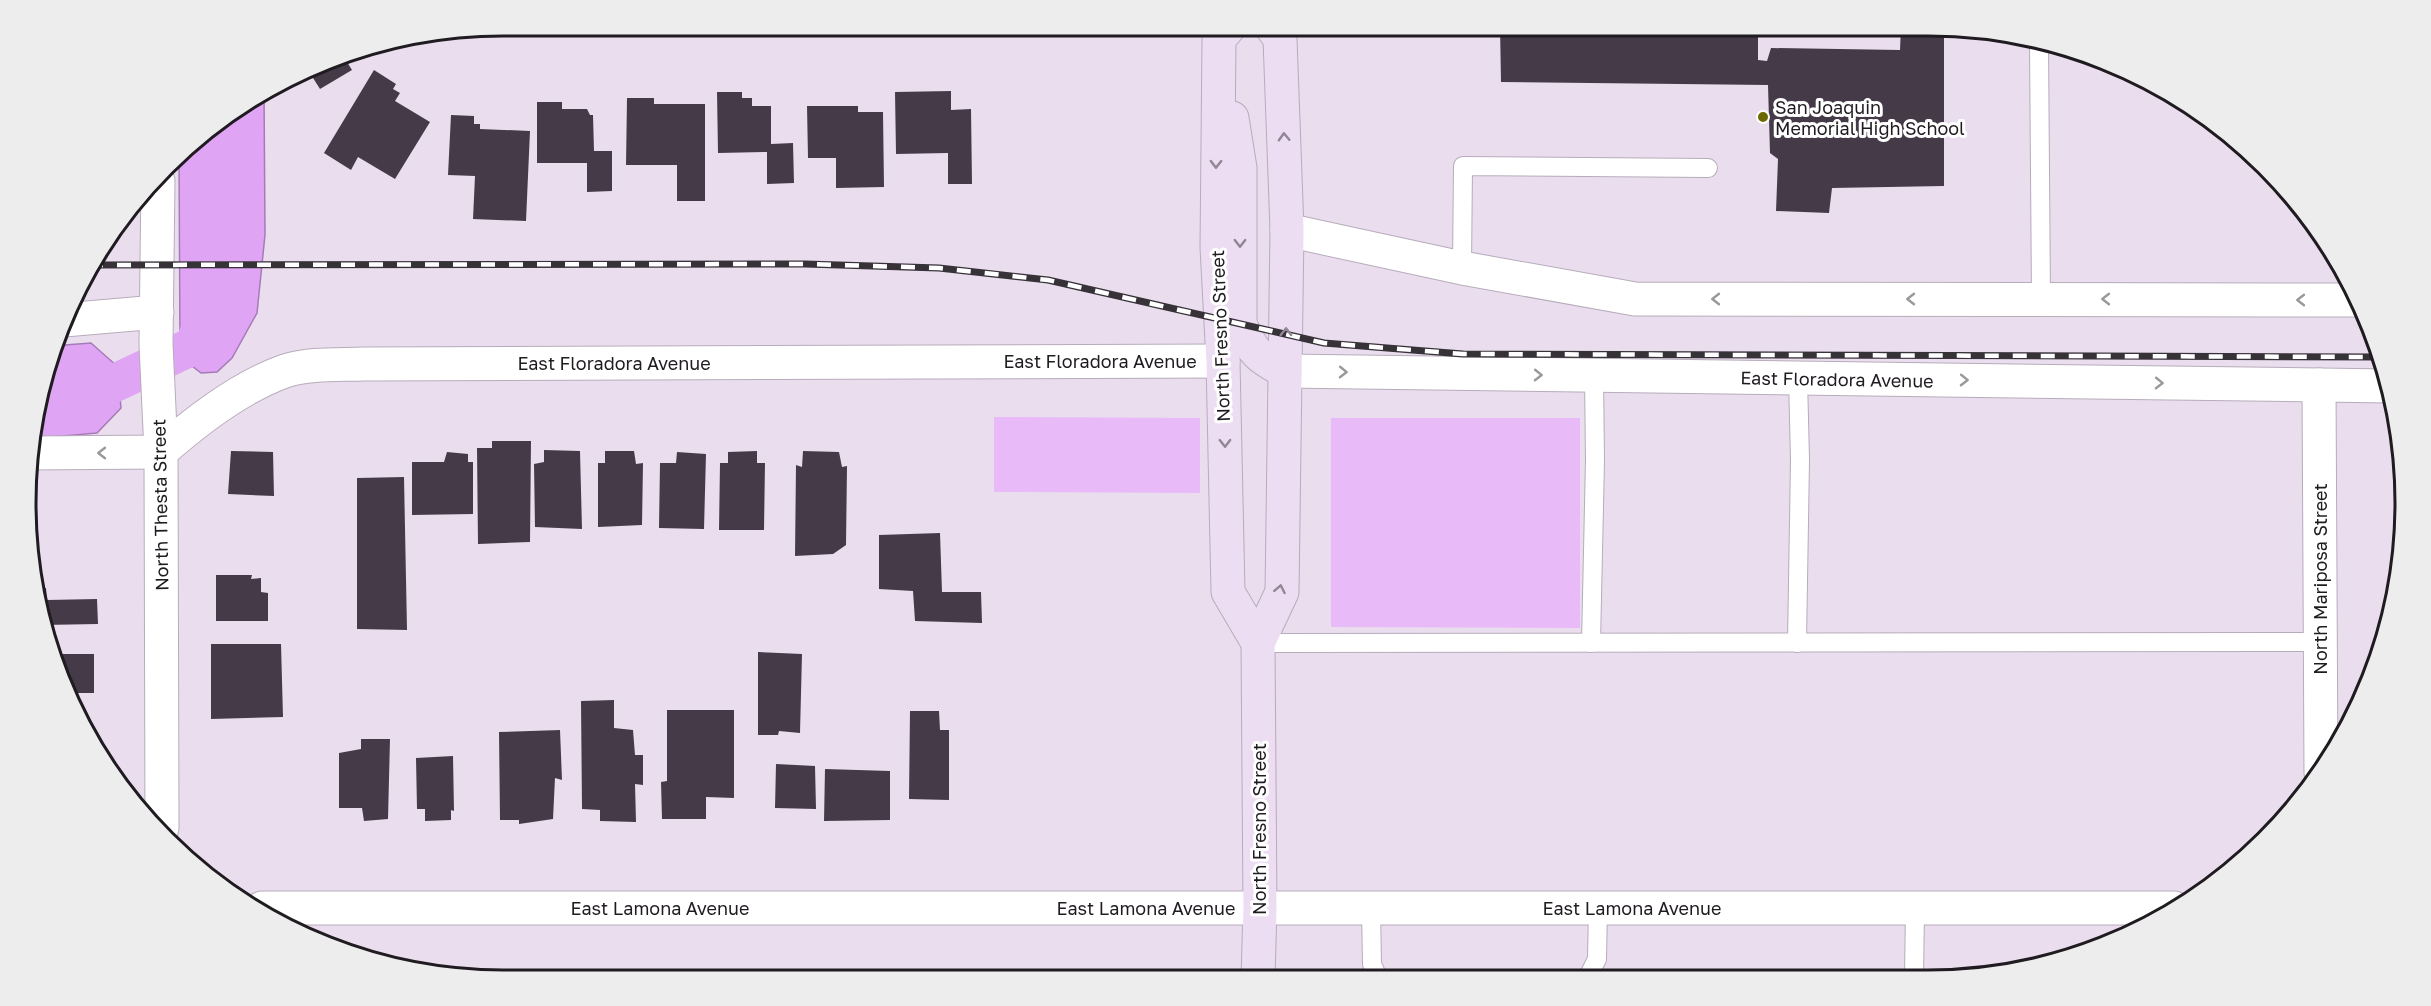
<svg xmlns="http://www.w3.org/2000/svg" width="2431" height="1006" font-family="'Golos Text',sans-serif">
  <style>
    .green { fill: #e8baf8 }
    .water { fill: #e0a4f5; stroke: #a67bb5; stroke-width: 1.5 }
    .lines { fill: none; stroke-linecap: round; stroke-linejoin: round }
    .canal { stroke: #e0a4f5; stroke-width: 38 }
    .building { fill: #453b48 }
    .lane-casing { stroke: #b7acbb; stroke-width: 20 }
    .street-casing { stroke: #b7acbb; stroke-width: 35 }
    .secondary-casing { stroke: #b7acbb; stroke-width: 35 }
    .lane { stroke: #fff; stroke-width: 18 }
    .street { stroke: #fff; stroke-width: 33 }
    .secondary { stroke: #edddf2; stroke-width: 33 }
    .rail-casing { stroke: #363238; stroke-width: 7 }
    .rail { stroke: #fff; stroke-width: 4.5; stroke-dasharray: 14; stroke-linecap: butt }
    .oneway { stroke: #908694 }
    .oneway2 { stroke: #9a989b }
    .poi-dot { fill: #6c6903; stroke: #fff; stroke-width: 2 }
    .labels { text-anchor: middle; dominant-baseline: central; stroke-width: 6; stroke-linejoin: round; paint-order: stroke }
    .poi-label { font-size: 18px; fill: #1f1b20; stroke: #fff; text-anchor: start }
    .street-label { font-size: 18px; fill: #1f1b20; stroke: #fff }
    .rim { fill: none; stroke: #1f1b20; stroke-width: 3 }
  </style>
  <rect width="100%" height="100%" fill="#eadeee"/>
  <!-- green -->
  <g class="green">
    <path d="M994,417L1200,418V493L994,492Z"/>
    <path d="M1331,418H1580V628L1331,627Z"/>
  </g>
  <!-- water -->
  <g class="water">
    <path d="M264,90L265,235L257,313L232,358L217,372L201,373L187,362L180,346L179,155L188,144Z"/>
    <path d="M91,343L117,366L121,408L97,433L30,439L52,346Z"/>
  </g>
  <g class="lines">
    <!-- canal -->
    <path class="canal" d="M71,398H83L193,346L209,310"/>
  </g>
  <!-- building -->
  <g class="building">
    <path d="M1500,26H1758V60L1767,61L1771,48L1900,50L1901,26L1944,28V186L1832,188L1829,213L1776,211L1778,159L1770,153L1768,85L1501,82Z"/>
    <path d="M342,54L352,70L320,89L308,70Z"/>
    <path d="M374,70L396,84L393,89L400,93L395,101L430,122L395,179L358,157L351,170L324,153Z"/>
    <path d="M951,91V110L971,109L972,184H948V153L896,154L895,92Z"/>
    <path d="M717,92H742V98H752V106H771V144L793,143L794,183L767,184V152L718,153Z"/>
    <path d="M627,98H654V104H705V201H677V165H626Z"/>
    <path d="M537,102H562V109H587L590,115H593L594,151H612V191L587,192V163H537Z"/>
    <path d="M807,106H858V112H883L884,187L836,188V158H808Z"/>
    <path d="M451,115L474,116V124H480V129L530,131L526,221L473,219L475,176L448,175Z"/>
    <path d="M492,441H531L530,542L478,544L477,448H492Z"/>
    <path d="M544,450L580,451L582,529L535,527L534,464L544,462Z"/>
    <path d="M231,451L273,452L274,496L228,494Z"/>
    <path d="M605,451H634L636,464L643,463L642,525L598,527V463H605Z"/>
    <path d="M757,451V463H765L764,530H719L720,463H728V452Z"/>
    <path d="M803,451L839,452L842,467L847,466L846,545L833,554L795,556L796,465L802,467Z"/>
    <path d="M447,452L468,454V462H473V514L412,515V462H444Z"/>
    <path d="M677,452L706,454L704,529L659,528L660,463H676Z"/>
    <path d="M404,477L407,630L357,629V478Z"/>
    <path d="M940,533L942,592H981L982,623L915,621L913,591L879,589V535Z"/>
    <path d="M216,575H252L251,579L261,578V592L268,593V621H216Z"/>
    <path d="M46,588L47,600L97,599L98,624L43,625L34,589Z"/>
    <path d="M211,644H281L283,717L211,719Z"/>
    <path d="M758,652L802,654L800,733L779,731L778,735H758Z"/>
    <path d="M52,654H94V693H66Z"/>
    <path d="M614,700V728L633,730L635,755H643V785L635,784L636,822L600,821V810L582,809L581,701Z"/>
    <path d="M667,710H734V798L706,797V819H662L661,782L667,781Z"/>
    <path d="M910,711H939L940,730H949V800L909,799Z"/>
    <path d="M560,730L562,780L555,778L553,819L519,824V820H500L499,732Z"/>
    <path d="M361,739H390L388,819L364,821L362,808H339V753L361,749Z"/>
    <path d="M453,756L454,811L451,810V820L425,821V809H417L416,758Z"/>
    <path d="M776,764L815,766L816,809L775,808Z"/>
    <path d="M825,769L890,771V820L824,821Z"/>
  </g>
  <g class="lines">
    <defs>
      <g id="lane">
        <path d="M2039,44L2041,299"/>
        <path d="M1462,268L1463,166L1708,168"/>
        <path d="M1258,643L2320,642"/>
        <path d="M1591,643L1595,460L1594,376"/>
        <path d="M1797,643L1800,460L1798,378"/>
        <path d="M1371,908L1372,964L1378,978"/>
        <path d="M1588,977L1597,959L1598,908"/>
        <path d="M1914,977L1915,908"/>
      </g>
      <g id="street">
        <path d="M158,181L156,344L161,452L162,828"/>
        <path d="M1287,230L1462,268L1635,299L2359,300"/>
        <path d="M64,320L157,312"/>
        <path d="M1285,371L2390,386"/>
        <path d="M2319,385L2321,773"/>
        <path d="M30,453L161,452C196,421 240,387 285,371C309,363 339,365 364,364L1223,361"/>
        <path d="M262,908H2174"/>
      </g>
      <g id="secondary">
        <path d="M1230,26L1219,39L1217,247L1223,361L1228,592L1258,643"/>
        <path d="M1232,118L1240,168V324C1252,351 1258,358 1285,371"/>
        <path d="M1258,978L1260,908L1258,643L1282,592L1287,230L1280,39L1271,26"/>
      </g>
    </defs>
    <!-- lane casing -->
    <use href="#lane" class="lane-casing"/>
    <!-- street casing -->
    <use href="#street" class="street-casing"/>
    <!-- secondary casing -->
    <use href="#secondary" class="secondary-casing"/>
    <!-- lane -->
    <use href="#lane" class="lane"/>
    <!-- street -->
    <use href="#street" class="street"/>
    <!-- secondary -->
    <use href="#secondary" class="secondary"/>
    <defs>
      <path id="rail" d="M89,265L805,264L939,268L1048,280L1324,343L1463,354L2381,357"/>
    </defs>
    <!-- rail casing -->
    <use href="#rail" class="rail-casing"/>
    <!-- rail -->
    <use href="#rail" class="rail"/>
  </g>
  <!-- one-way arrows -->
  <defs><path id="oneway-chevron" d="M-2-3.5L2.5 0L-2 3.5" fill="none" stroke-width="1.6" stroke-linecap="round" stroke-linejoin="round" transform="scale(1.5)"/></defs>
  <g class="oneway">
    <use href="#oneway-chevron" transform="translate(1284 137) rotate(-92)"/>
    <use href="#oneway-chevron" transform="translate(1216 164) rotate(91)"/>
    <use href="#oneway-chevron" transform="translate(1240 243) rotate(90)"/>
    <use href="#oneway-chevron" transform="translate(1286 332) rotate(-89)"/>
    <use href="#oneway-chevron" transform="translate(1225 443) rotate(89)"/>
    <use href="#oneway-chevron" transform="translate(1280 589) rotate(-79)"/>
  </g>
  <g class="oneway2">
    <use href="#oneway-chevron" transform="translate(1716 299) rotate(180)"/>
    <use href="#oneway-chevron" transform="translate(1911 299) rotate(180)"/>
    <use href="#oneway-chevron" transform="translate(2106 299) rotate(-180)"/>
    <use href="#oneway-chevron" transform="translate(2301 300) rotate(-180)"/>
    <use href="#oneway-chevron" transform="translate(1343 372) rotate(1)"/>
    <use href="#oneway-chevron" transform="translate(1538 375) rotate(1)"/>
    <use href="#oneway-chevron" transform="translate(1964 380) rotate(1)"/>
    <use href="#oneway-chevron" transform="translate(2159 383) rotate(1)"/>
    <use href="#oneway-chevron" transform="translate(102 453) rotate(180)"/>
  </g>
  <!-- markers -->
  <circle class="poi-dot" cx="1763" cy="117" r="6"/>
  <g class="labels">
    <!-- poi labels -->
    <g class="poi-label">
      <text x="1775" y="107">San Joaquin<tspan x="1775" dy="21">Memorial High School</tspan></text>
    </g>
    <!-- street labels -->
    <g class="street-label">
      <text transform="translate(1220 336) rotate(-92)">North Fresno Street</text>
      <text x="1100" y="361">East Floradora Avenue</text>
      <text x="614" y="363">East Floradora Avenue</text>
      <text transform="translate(1837 379) rotate(1)">East Floradora Avenue</text>
      <text transform="translate(160 505) rotate(-91)">North Thesta Street</text>
      <text transform="translate(2320 579) rotate(-90)">North Mariposa Street</text>
      <text transform="translate(1259 829) rotate(-90)">North Fresno Street</text>
      <text x="660" y="908">East Lamona Avenue</text>
      <text x="1146" y="908">East Lamona Avenue</text>
      <text x="1632" y="908">East Lamona Avenue</text>
    </g>
  </g>
  <!-- crop -->
  <path d="M0 0H2431V1006H0ZM503 36H1928A467 467 0 0 1 2395 503V503A467 467 0 0 1 1928 970H503A467 467 0 0 1 36 503V503A467 467 0 0 1 503 36Z" fill="#ededed" fill-rule="evenodd"/>
  <path class="rim" d="M503 36H1928A467 467 0 0 1 2395 503V503A467 467 0 0 1 1928 970H503A467 467 0 0 1 36 503V503A467 467 0 0 1 503 36Z"/>
</svg>
